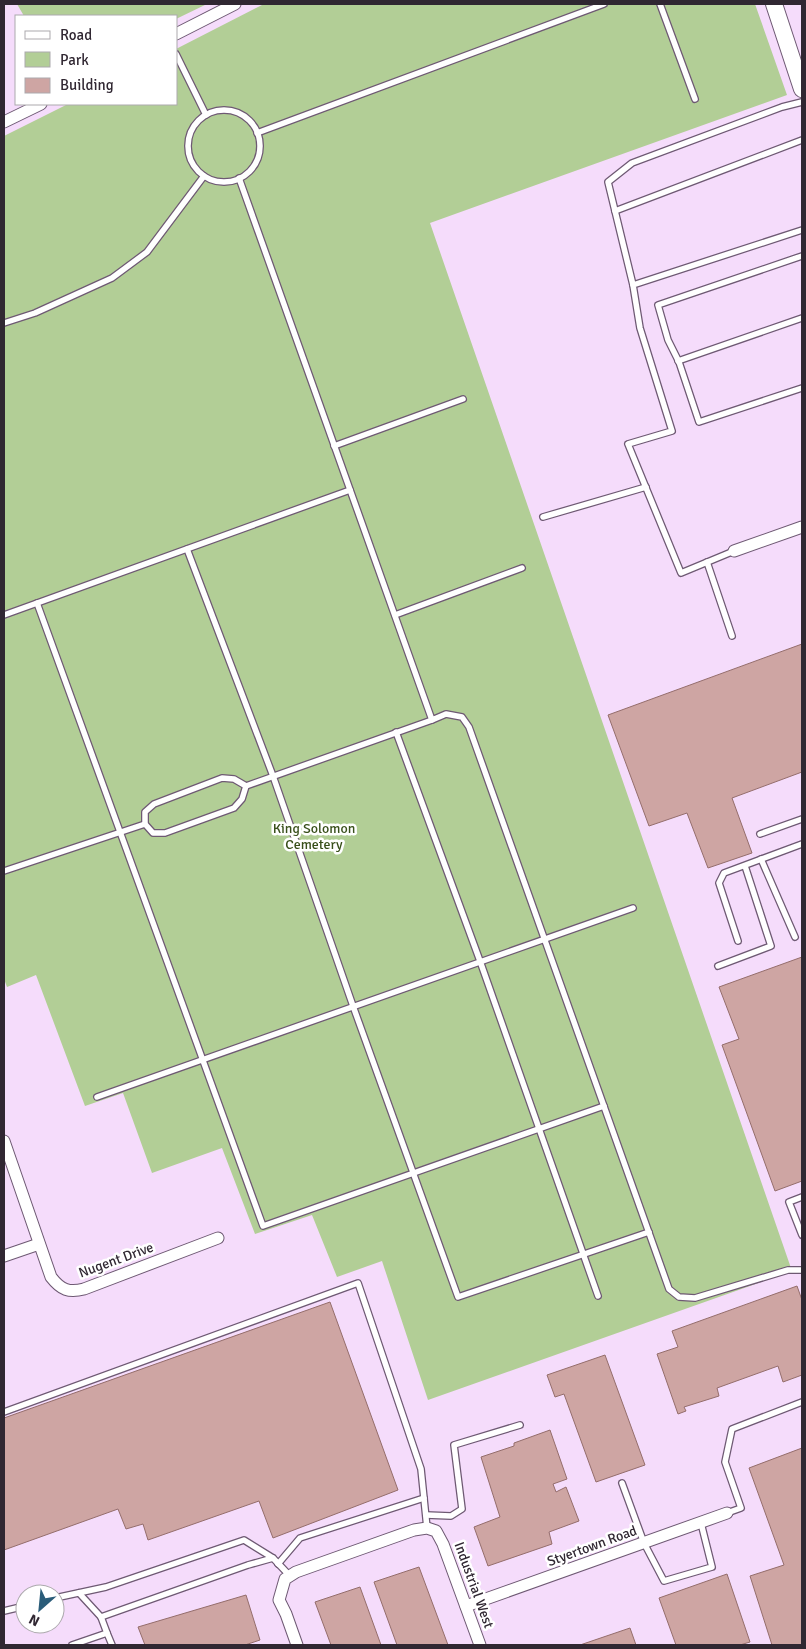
<svg xmlns="http://www.w3.org/2000/svg" width="806" height="1649" font-family="Signika,sans-serif">
  <style>
    .green { fill: #b2ce96 }
    .building { fill: #cea5a3; stroke: #946d6b }
    .lines { fill: none; stroke-linecap: round; stroke-linejoin: round }
    .service-casing { stroke: #6e5973; stroke-width: 8 }
    .minor-casing { stroke: #6e5973; stroke-width: 13 }
    .secondary-casing { stroke: #6e5973; stroke-width: 18 }
    .service { stroke: #fff; stroke-width: 5.5 }
    .minor { stroke: #fff; stroke-width: 11 }
    .secondary { stroke: #fff; stroke-width: 16 }
    .labels { text-anchor: middle; dominant-baseline: central; stroke-width: 5; stroke-linejoin: round; paint-order: stroke }
    .park-label { font-size: 14px; fill: #384f1a; stroke: #fff }
    .street-label { font-size: 14px; fill: #302732; stroke: #fff }
  </style>
  <rect width="100%" height="100%" fill="#f5dcfb"/>
  <!-- green -->
  <g class="green">
    <path d="M17,4H207L176,19V16H24Z"/>
    <path d="M264,4H755L787,95L430,223L792,1271L428,1400L382,1261L337,1277L312,1215L255,1234L222,1148L152,1173L123,1093L85,1106L36,975L7,987L4,979V136L68,104H176V49Z"/>
  </g>
  <!-- building -->
  <g class="building">
    <path d="M802,644V772L732,798L752,853L708,868L687,813L649,826L608,715Z"/>
    <path d="M802,957V1181L775,1191L722,1045L739,1039L719,987Z"/>
    <path d="M797,1286L802,1300V1375L783,1382L778,1366L717,1388L719,1396L684,1407L686,1411L678,1414L657,1354L678,1347L672,1331Z"/>
    <path d="M330,1302L398,1490L273,1538L259,1501L148,1540L143,1524L126,1529L118,1509L4,1550V1418Z"/>
    <path d="M605,1355L645,1465L596,1482L564,1394L555,1397L547,1375Z"/>
    <path d="M550,1430L567,1479L553,1484L556,1492L566,1487L579,1521L549,1532L552,1544L488,1566L474,1527L500,1517L481,1457L514,1446V1443Z"/>
    <path d="M802,1448V1645H772L750,1576L784,1565L749,1468Z"/>
    <path d="M419,1567L448,1645H397L374,1582Z"/>
    <path d="M727,1574L750,1642L740,1645H676L659,1598Z"/>
    <path d="M360,1587L381,1645H331L315,1602Z"/>
    <path d="M246,1595L260,1640L245,1645H145L138,1627Z"/>
    <path d="M630,1628L636,1645H580Z"/>
  </g>
  <g class="lines">
    <defs>
      <g id="service">
        <path d="M660,4L695,99"/>
        <path d="M176,54L206,115"/>
        <circle cx="224" cy="146" r="36"/>
        <path d="M257,133L604,4"/>
        <path d="M239,178L432,720L446,714L462,717L469,727L669,1289L679,1297L695,1298L788,1270H802"/>
        <path d="M615,211L802,140"/>
        <path d="M802,256L658,305L668,340L679,362L699,422L802,388"/>
        <path d="M633,285L608,182L632,163L782,107L802,102"/>
        <path d="M4,323L35,313L112,278L147,252L204,176"/>
        <path d="M678,361L802,318"/>
        <path d="M334,446L463,399"/>
        <path d="M543,517L646,487"/>
        <path d="M187,549L273,776L353,1006L458,1297L649,1232"/>
        <path d="M734,551L681,573L628,444L672,431L640,328L633,285L802,230"/>
        <path d="M707,562L732,636"/>
        <path d="M37,603L263,1226L604,1106"/>
        <path d="M4,615L350,490"/>
        <path d="M395,615L522,568"/>
        <path d="M396,732L480,961L598,1296"/>
        <path d="M222,778L234,779L246,786L242,799L234,808L165,833H153L145,824V812L154,804Z"/>
        <path d="M246,786L432,720"/>
        <path d="M760,834L802,819"/>
        <path d="M761,859L795,937"/>
        <path d="M4,871L145,824"/>
        <path d="M738,941L719,883L724,873L802,844"/>
        <path d="M718,966L771,946L745,866"/>
        <path d="M97,1097L633,908"/>
        <path d="M802,1197L789,1202L802,1235"/>
        <path d="M4,1412L358,1283L421,1469L427,1528"/>
        <path d="M622,1483L644,1543L664,1581L712,1567L701,1523"/>
        <path d="M727,1513L741,1508L725,1462L732,1429L802,1402"/>
        <path d="M426,1515L451,1516L462,1509L454,1445L520,1425"/>
        <path d="M278,1564L300,1538L424,1498"/>
        <path d="M79,1593L101,1617L248,1565L273,1558"/>
        <path d="M55,1598L106,1587L244,1540L273,1558L290,1576"/>
        <path d="M4,1611L25,1606"/>
        <path d="M101,1617L107,1633"/>
        <path d="M72,1645L107,1633L112,1645"/>
      </g>
      <g id="minor">
        <path d="M176,34L235,4"/>
        <path d="M4,122L41,104"/>
        <path d="M734,551L802,527"/>
        <path d="M4,1141L51,1277C61,1290 69,1293 84,1289L218,1238"/>
        <path d="M4,1256L39,1244"/>
        <path d="M466,1606L727,1513"/>
        <path d="M297,1645L286,1614L279,1600L285,1579L296,1572L414,1530L427,1528L436,1531L443,1544L480,1645"/>
      </g>
      <path id="secondary" d="M774,4L802,89"/>
    </defs>
    <!-- service casing -->
    <use href="#service" class="service-casing"/>
    <!-- minor casing -->
    <use href="#minor" class="minor-casing"/>
    <!-- secondary casing -->
    <use href="#secondary" class="secondary-casing"/>
    <!-- service -->
    <use href="#service" class="service"/>
    <!-- minor -->
    <use href="#minor" class="minor"/>
    <!-- secondary -->
    <use href="#secondary" class="secondary"/>
  </g>
  <g class="labels">
    <!-- park labels -->
    <g class="park-label">
      <text x="314" y="828">King Solomon<tspan x="314" dy="16">Cemetery</tspan></text>
    </g>
    <!-- street labels -->
    <g class="street-label">
      <text transform="translate(116 1260) rotate(-20)">Nugent Drive</text>
      <text transform="translate(592 1546) rotate(-20)">Styertown Road</text>
      <text transform="translate(474 1585) rotate(70)">Industrial West</text>
    </g>
  </g>
  <!-- border -->
  <rect width="806" height="1649" fill="none" stroke="#302732" stroke-width="10"/>
  <!-- legend -->
  <rect x="15" y="15" width="162" height="90" fill="#ffffff" stroke="#aca9ad"/>
  <rect x="25" y="31" width="25" height="8" fill="#ffffff" stroke="#aca9ad"/>
  <text x="60" y="40" font-size="15" fill="#302732">Road</text>
  <rect x="25" y="52" width="25" height="15" fill="#b2ce96" stroke="#aca9ad"/>
  <text x="60" y="65" font-size="15" fill="#302732">Park</text>
  <rect x="25" y="78" width="25" height="15" fill="#cea5a3" stroke="#aca9ad"/>
  <text x="60" y="90" font-size="15" fill="#302732">Building</text>
  <!-- north arrow -->
  <g transform="translate(40 1609) rotate(207)"><circle r="24" fill="#ffffff" stroke="#aca9ad"/>
  <path d="M0-4L9 19L0 12L-9 19Z" fill="#2a5c79"/>
  <text y="-8" font-size="14" font-weight="bold" text-anchor="middle" fill="#302732">N</text>
  </g>
</svg>
